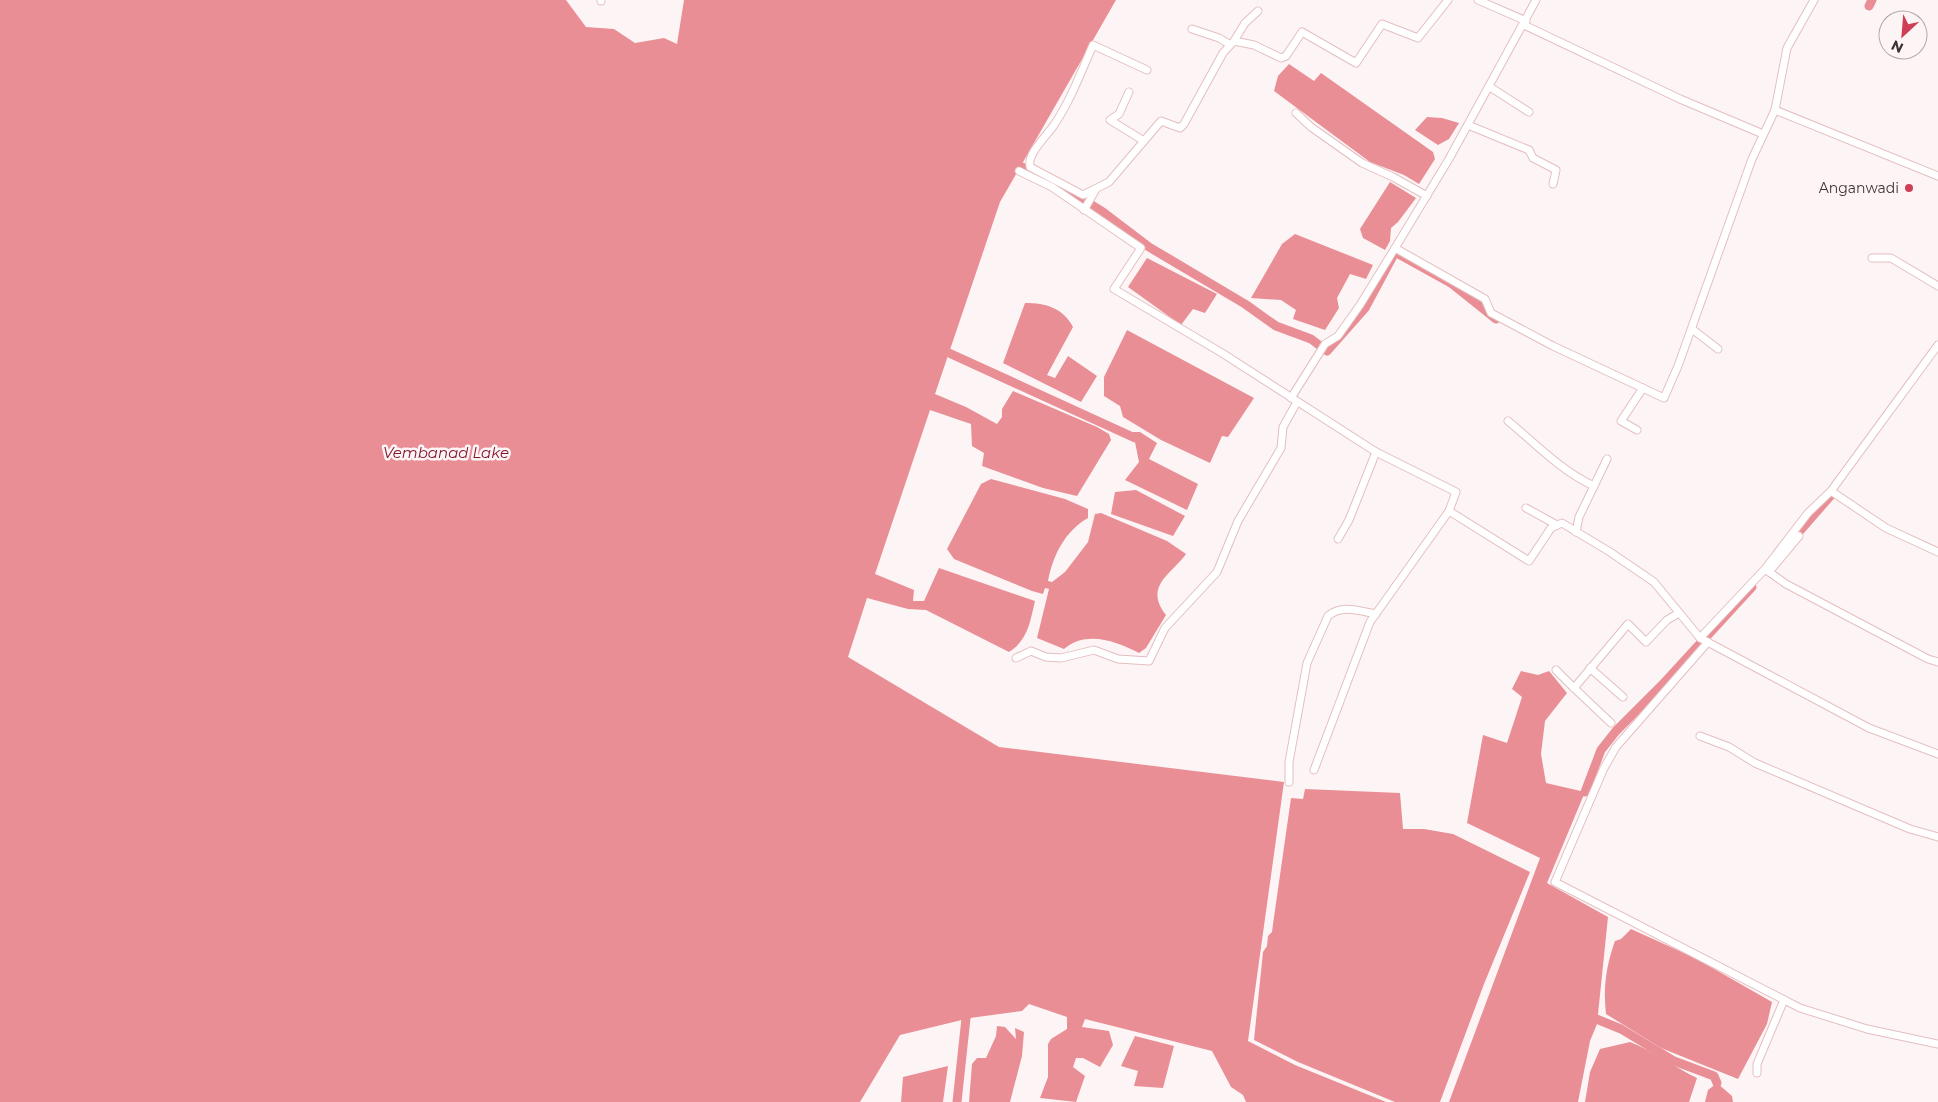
<svg xmlns="http://www.w3.org/2000/svg" width="1938" height="1102" font-family="Montserrat,sans-serif">
  <style>
    .water { fill: #e98e95 }
    .lines { fill: none; stroke-linecap: round; stroke-linejoin: round }
    .canal { stroke: #e98e95; stroke-width: 9 }
    .street-casing { stroke: #e5bec0; stroke-width: 9 }
    .street { stroke: #fff; stroke-width: 7 }
    .poi-dot { fill: #ce3e56; stroke: #fdf5f5; stroke-width: 2 }
    .labels { text-anchor: middle; dominant-baseline: central; stroke-width: 5; stroke-linejoin: round; paint-order: stroke }
    .poi-label { font-size: 14px; fill: #403131; stroke: #fdf5f5; text-anchor: end }
    .water-label { font-size: 15px; font-style: italic; fill: #83172e; stroke: #fdf5f5 }
  </style>
  <rect width="100%" height="100%" fill="#fdf5f5"/>
  <!-- water -->
  <g class="water">
    <path d="M0,0H566L586,27L614,29L635,43L664,38L677,44L684,0H1116L1000,202L935,394L966,407L997,424L1002,417V409L1013,391L1097,427L1109,434L1111,440L1077,496L1043,488L982,466L984,453L972,446L971,424L930,410L875,574L914,590L913,601H924L939,568L1035,601C1030,622 1028,640 1009,652L926,610L908,609L867,598L848,657L999,747L1284,782L1248,1041L1295,1065L1386,1102H1246L1243,1095L1231,1087L1212,1051L1085,1019L1082,1027L1109,1031L1113,1045L1100,1067L1083,1058H1076L1073,1067L1085,1076L1076,1102L1040,1098L1048,1077V1044L1051,1039L1067,1029V1017L1029,1004L1022,1011L970,1018L900,1035L860,1102H0Z"/>
    <path d="M1289,64L1314,81L1321,73L1433,152L1435,159L1419,184L1404,175L1370,162L1274,91L1278,76Z"/>
    <path d="M1427,117L1442,118L1459,123L1449,139L1438,145L1415,130Z"/>
    <path d="M1390,182L1416,198L1398,222L1391,228L1390,241L1385,250L1363,238L1360,229Z"/>
    <path d="M1295,234L1373,265L1366,279L1350,274L1337,298L1339,308L1325,330L1293,319L1296,310L1281,300L1251,298L1282,244Z"/>
    <path d="M1147,258L1217,294L1205,313L1193,309L1181,325L1128,287Z"/>
    <path d="M1025,303C1046,303 1063,308 1073,327L1047,375L1055,378L1068,356L1097,376L1081,402L1003,363Z"/>
    <path d="M1127,330L1254,398L1228,437L1222,436L1210,463L1161,440L1123,417L1120,406L1104,396V377Z"/>
    <path d="M1133,432H1140L1157,443L1149,459L1198,484L1187,510L1125,480L1139,462Z"/>
    <path d="M991,479L1065,499L1088,509V518C1065,531 1053,555 1048,581L1052,582L1065,572L1088,542L1095,514L1101,513L1167,541L1186,554C1172,574 1143,586 1166,615L1146,648L1139,653C1116,641 1086,630 1064,649L1037,638L1049,589L1045,588L1043,594L1032,591L954,559L947,549L981,484Z"/>
    <path d="M1136,490L1185,516L1173,536L1111,514L1115,492Z"/>
    <path d="M1521,671L1538,675L1549,671L1567,693L1545,721L1541,754L1546,783L1585,792L1547,883L1608,917L1597,1024L1590,1041L1578,1102H1449L1540,858L1467,823L1483,735L1507,743L1522,697L1512,689Z"/>
    <path d="M1305,789L1400,793L1403,829H1424L1453,834L1530,872L1484,984L1440,1102H1395L1298,1062L1254,1040L1263,952L1267,946L1268,936L1272,932L1273,924L1291,798L1303,799Z"/>
    <path d="M1631,929L1695,958L1772,1002L1767,1024L1738,1079L1661,1048L1606,1014C1603,988 1606,966 1615,941L1621,939Z"/>
    <path d="M997,1026L1005,1027L1016,1039L1015,1028L1024,1032L1022,1056L1010,1102H969L972,1064L977,1058H986L996,1036Z"/>
    <path d="M1135,1036L1174,1046L1163,1088L1134,1086L1138,1071L1121,1066Z"/>
    <path d="M1630,1042C1654,1051 1674,1067 1697,1078L1689,1102H1585L1590,1072L1600,1049Z"/>
    <path d="M948,1066L943,1102H901L903,1077Z"/>
    <path d="M1717,1083L1732,1096L1733,1102H1705L1708,1090Z"/>
  </g>
  <g class="lines">
    <!-- canal -->
    <g class="canal">
      <path d="M1869,6L1872,0"/>
      <path d="M1020,166L1071,192L1103,212L1149,247L1245,304L1276,326L1311,339L1327,351L1365,308L1395,252L1451,283L1496,319"/>
      <path d="M949,353L1135,438"/>
      <path d="M1791,541L1832,494"/>
      <path d="M1585,792L1601,750L1616,731L1663,684L1752,587"/>
      <path d="M1594,1018L1621,1029L1674,1061L1714,1076L1717,1083"/>
      <path d="M957,1102L967,1009"/>
    </g>
    <defs>
      <g id="street">
        <path d="M601,0V1"/>
        <path d="M1478,0L1526,21"/>
        <path d="M1536,0L1449,159L1395,248L1485,299L1491,313L1553,346L1664,398L1678,366L1752,159L1775,110L1787,48L1814,0"/>
        <path d="M1524,25L1680,99L1763,134"/>
        <path d="M1192,29L1219,38L1229,44"/>
        <path d="M1234,41L1245,23L1258,11"/>
        <path d="M1147,70L1093,45C1081,72 1071,100 1054,125C1047,136 1027,153 1030,167L1083,195L1109,182L1161,121L1180,128L1184,124L1223,53L1234,41L1254,45L1281,58L1286,56L1302,32L1356,63L1382,24L1418,38L1448,0"/>
        <path d="M1490,87L1529,112"/>
        <path d="M1129,92L1119,114L1110,120L1144,141"/>
        <path d="M1775,110L1938,176"/>
        <path d="M1296,113L1311,127L1362,163L1393,177L1427,196"/>
        <path d="M1468,125L1529,150L1533,158L1556,170L1553,184"/>
        <path d="M1019,171L1052,187L1141,248L1114,289L1222,353L1376,452L1456,492L1449,511L1370,622L1314,770"/>
        <path d="M1084,210L1096,189"/>
        <path d="M1872,258H1891L1938,286"/>
        <path d="M1692,329L1718,349"/>
        <path d="M1291,398L1325,344L1338,336L1360,305L1395,248"/>
        <path d="M1508,421C1535,443 1561,471 1594,486"/>
        <path d="M1637,430L1621,421L1643,388"/>
        <path d="M1831,491L1886,528L1938,552"/>
        <path d="M1526,508L1557,525"/>
        <path d="M1449,511L1529,561L1551,528L1562,523L1610,552L1654,582L1700,638L1869,728L1938,754"/>
        <path d="M1576,532L1579,517L1607,459"/>
        <path d="M1338,539L1349,520L1376,452"/>
        <path d="M1765,569L1786,584L1928,659L1938,662"/>
        <path d="M1769,572L1799,536"/>
        <path d="M1700,638L1765,569L1808,513L1831,491L1938,345"/>
        <path d="M1708,642L1616,747L1604,768L1555,882L1800,1008L1867,1029L1938,1044"/>
        <path d="M1016,658L1031,651L1046,657L1061,658L1094,650L1118,659L1149,661L1165,628L1217,572L1238,521L1281,448L1283,427L1297,402"/>
        <path d="M1590,668L1623,697"/>
        <path d="M1556,670L1574,688L1628,624L1646,642L1667,620L1679,613"/>
        <path d="M1574,688L1611,723"/>
        <path d="M1700,736L1729,747L1755,763L1910,829L1938,837"/>
        <path d="M1289,782V762L1307,663L1328,616C1342,604 1359,611 1376,614"/>
        <path d="M1757,1073V1064L1784,1000"/>
      </g>
    </defs>
    <!-- street casing -->
    <use href="#street" class="street-casing"/>
    <!-- street -->
    <use href="#street" class="street"/>
  </g>
  <!-- markers -->
  <circle class="poi-dot" cx="1909" cy="188" r="5"/>
  <g class="labels">
    <!-- poi labels -->
    <g class="poi-label">
      <text x="1899" y="188">Anganwadi</text>
    </g>
    <!-- water labels -->
    <g class="water-label">
      <text x="446" y="452">Vembanad Lake</text>
    </g>
  </g>
  <!-- north arrow -->
  <g transform="translate(1903 35) rotate(206)"><circle r="24" fill="#fdf5f5" stroke="#b1a7a7"/>
  <path d="M0-4L9 19L0 12L-9 19Z" fill="#ce3e56"/>
  <text y="-8" font-size="14" font-weight="bold" text-anchor="middle" fill="#403131">N</text>
  </g>
</svg>
